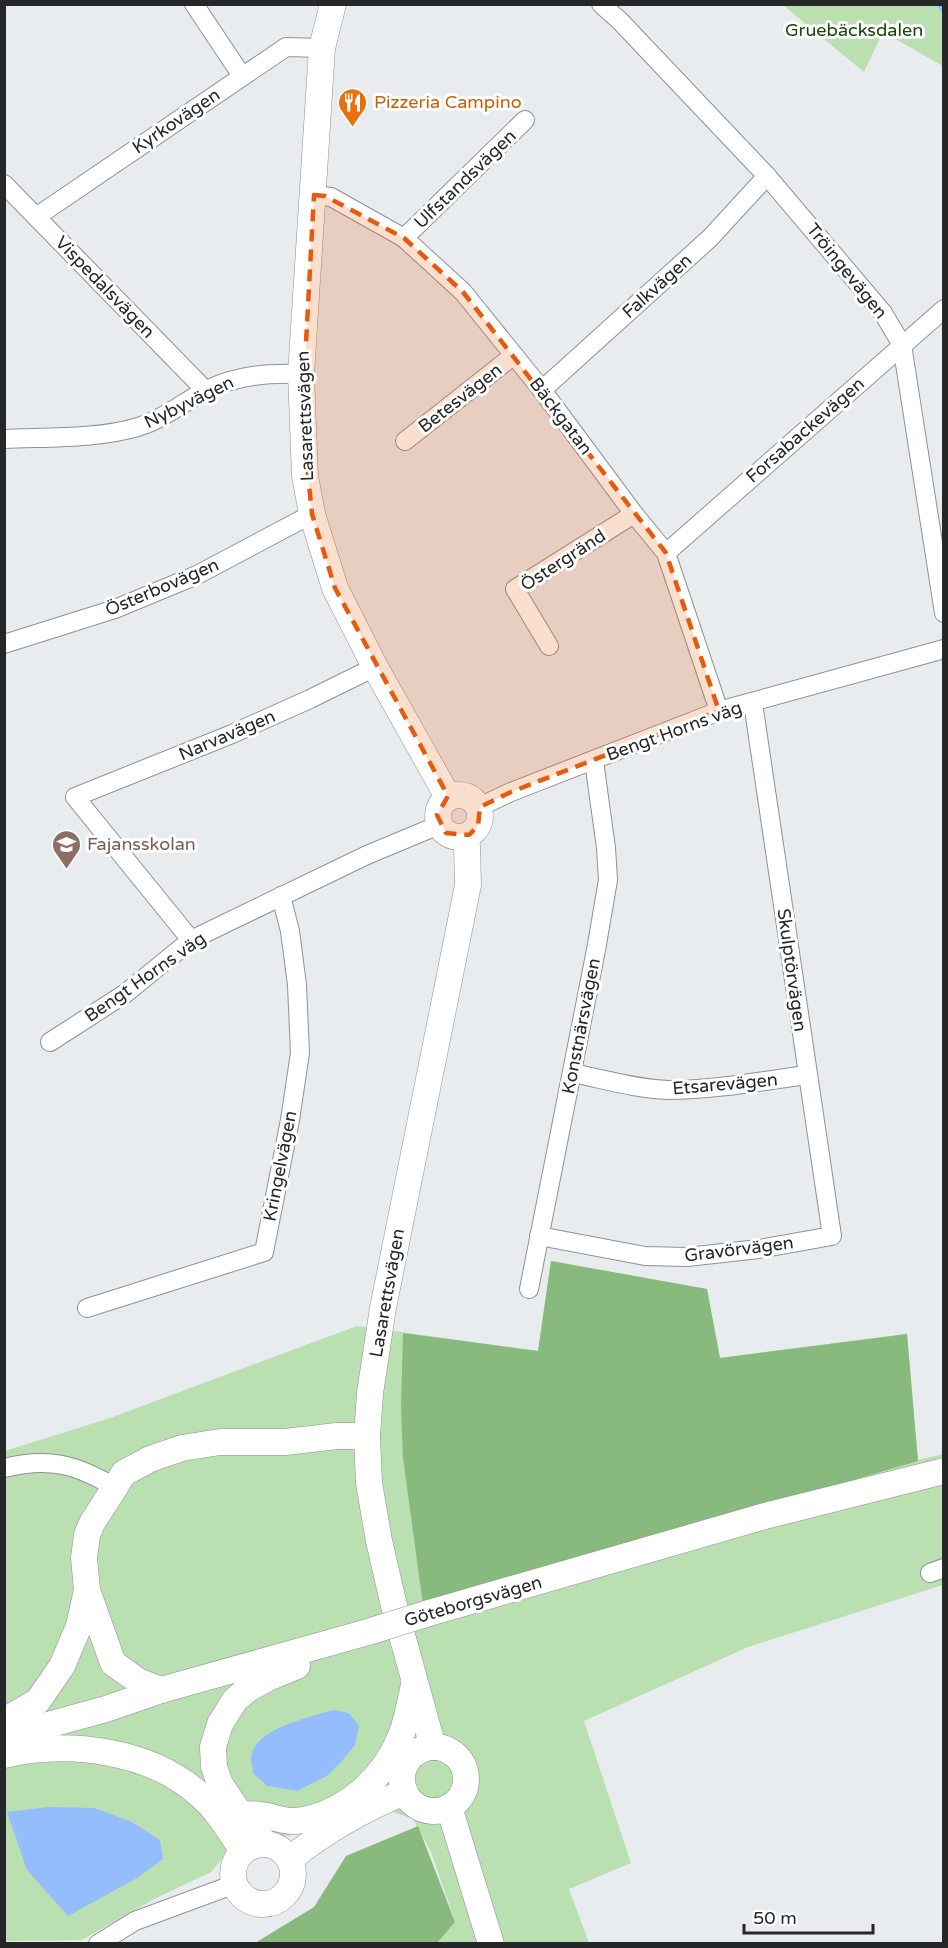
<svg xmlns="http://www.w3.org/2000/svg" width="948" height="1948" font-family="'Varela Round',sans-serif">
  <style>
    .green { fill: #badfb1 }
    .forest { fill: #89ba7d }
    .water { fill: #93bdfc }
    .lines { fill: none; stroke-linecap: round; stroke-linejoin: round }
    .stream { stroke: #93bdfc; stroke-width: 5 }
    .street-casing { stroke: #8e9295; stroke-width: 20 }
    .secondary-casing { stroke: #8e9295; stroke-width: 27 }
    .street { stroke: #fff; stroke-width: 18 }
    .secondary { stroke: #fff; stroke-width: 26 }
    .secondary-bridge-casing { stroke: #8e9295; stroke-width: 27; stroke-linecap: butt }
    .secondary-bridge { stroke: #fff; stroke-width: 26 }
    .marked { fill: #e8590c; fill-opacity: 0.2; stroke: #e8590c; stroke-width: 4.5; stroke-dasharray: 12 8; stroke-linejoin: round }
    .labels { text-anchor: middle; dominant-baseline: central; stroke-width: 6; stroke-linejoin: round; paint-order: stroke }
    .park-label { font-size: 18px; fill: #164606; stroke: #fff }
    .food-label { font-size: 18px; fill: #c56008; stroke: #fff; text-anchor: start }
    .street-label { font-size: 18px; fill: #262728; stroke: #fff }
    .education-label { font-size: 18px; fill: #785e54; stroke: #fff; text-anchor: start }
  </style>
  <rect width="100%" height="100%" fill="#e8ecef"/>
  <!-- green -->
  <g class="green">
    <path d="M783,5H943V66L883,32L864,72Z"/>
    <path d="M551,1261L707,1289L720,1358L907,1334L918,1460L943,1454V1585L748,1647L584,1721L631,1863L569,1889L589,1943H437L455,1921L431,1852L413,1819L393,1812L287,1836L239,1839L211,1872L154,1899L82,1940L5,1941V1451L110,1418L357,1326L538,1351Z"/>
  </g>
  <!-- forest -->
  <g class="forest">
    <path d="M551,1261L707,1289L720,1358L907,1334L918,1461L423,1605L403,1458L401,1406L403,1333L538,1351Z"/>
    <path d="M418,1826L455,1922L437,1943H255L314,1907L346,1856Z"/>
  </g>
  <!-- water -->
  <g class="water">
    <path d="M333,1710L349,1713L359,1726L355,1745L342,1761L327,1776L297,1791L267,1786L253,1773C253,1768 250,1759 252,1754C257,1728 311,1717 333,1710Z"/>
    <path d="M48,1807L95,1808L132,1822L160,1840L163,1859L137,1878L68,1916L27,1870L7,1812Z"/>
  </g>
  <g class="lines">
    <!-- stream -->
    <path class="stream" d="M939,4L944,12"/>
    <defs>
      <g id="street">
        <path d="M194,4L242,76"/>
        <path d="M601,4L620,21L767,176L883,313L902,345L944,613"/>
        <path d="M4,184L205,390"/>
        <path d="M314,195L331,197L404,238L463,292L542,390L634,514L666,553L719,711"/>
        <path d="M36,217L286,47L322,48"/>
        <path d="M404,238L525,120"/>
        <path d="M542,390L710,238L767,176"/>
        <path d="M4,439C46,437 98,439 138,427C164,419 183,402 207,390C237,375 268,373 301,374"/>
        <path d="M405,441L514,355"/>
        <path d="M666,553L944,309"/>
        <path d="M4,644L115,609L197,575L312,514"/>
        <path d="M549,646L515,589L634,514"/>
        <path d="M479,807L511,792L719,711L944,649"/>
        <path d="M191,940L75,797L232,734L310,699L375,667"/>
        <path d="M50,1042L126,993L191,940L367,855L439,825"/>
        <path d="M572,1073C603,1079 636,1089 668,1090C714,1090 762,1081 807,1075"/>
        <path d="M539,1236L645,1256L687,1257L759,1249L832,1236L753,703"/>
        <path d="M529,1289L596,950L608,880L606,848L594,761"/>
        <path d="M87,1308L264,1252L290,1120L300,1053L297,985L290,931L281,896"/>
        <path d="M4,1468C48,1457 76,1464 114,1487"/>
        <path d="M930,1573L944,1568"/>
        <path d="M98,1944L135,1921L235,1884"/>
      </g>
      <g id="secondary">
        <path d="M333,4L322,48L301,374L305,476L312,514L335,588L375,667L448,797"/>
        <circle cx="459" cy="816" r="21"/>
        <path d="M429,1613L765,1516L944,1471"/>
        <path d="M161,1690L138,1681L113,1663L87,1590L84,1558L87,1535L92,1523L124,1473L150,1459L182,1448L220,1442H285L337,1436H367"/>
        <path d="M4,1721L38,1701L62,1666L79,1626L87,1590"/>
        <path d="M4,1737L106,1709L161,1690L368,1632"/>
        <path d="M433,1747L395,1610L379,1541L369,1483L367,1436L370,1393L383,1308L468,885L467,846L464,837"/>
        <circle cx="434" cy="1779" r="32"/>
        <path d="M4,1755C69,1740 151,1750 201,1796C219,1812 230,1832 243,1851"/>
        <path d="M449,1807L491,1944"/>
        <path d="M242,1814C248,1814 254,1814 260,1815C272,1816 284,1822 296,1821C342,1816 383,1780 400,1738C407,1722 410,1702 414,1685"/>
        <circle cx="263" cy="1874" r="30"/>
        <path d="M267,1844L252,1832L220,1784L214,1767L213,1747L220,1724L235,1700L248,1689L268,1678L297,1666"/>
        <path d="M290,1859C325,1831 363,1809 405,1792"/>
      </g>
    </defs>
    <!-- street casing -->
    <use href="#street" class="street-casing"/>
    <!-- secondary casing -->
    <use href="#secondary" class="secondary-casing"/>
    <!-- street -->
    <use href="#street" class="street"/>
    <!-- secondary -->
    <use href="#secondary" class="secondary"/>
    <defs>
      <path id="secondary-bridge" d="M368,1632L429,1613"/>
    </defs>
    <!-- secondary-bridge casing -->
    <use href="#secondary-bridge" class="secondary-bridge-casing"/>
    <!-- secondary-bridge -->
    <use href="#secondary-bridge" class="secondary-bridge"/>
  </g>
  <!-- marked area -->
  <path class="marked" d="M314,195L325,196L404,238L463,292L666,553L719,711L511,792L480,807L478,826L469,835L446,833L437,815L448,796L335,588L312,514L302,416Z"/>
  <!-- icons -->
  <defs>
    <symbol id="restaurant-pin" viewBox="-11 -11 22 30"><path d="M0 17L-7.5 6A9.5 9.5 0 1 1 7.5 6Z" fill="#e8710a" stroke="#fff"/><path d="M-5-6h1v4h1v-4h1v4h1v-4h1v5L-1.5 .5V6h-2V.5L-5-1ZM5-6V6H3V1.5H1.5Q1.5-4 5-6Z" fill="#fff"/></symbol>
    <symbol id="school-pin" viewBox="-11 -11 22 30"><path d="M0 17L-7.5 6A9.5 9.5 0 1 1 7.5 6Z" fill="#8d6e63" stroke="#fff"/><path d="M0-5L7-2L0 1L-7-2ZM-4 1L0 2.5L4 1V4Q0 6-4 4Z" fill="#fff"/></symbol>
  </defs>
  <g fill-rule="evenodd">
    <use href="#restaurant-pin" x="336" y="86" width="33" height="45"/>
    <use href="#school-pin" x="50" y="828" width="33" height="45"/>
  </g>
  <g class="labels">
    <!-- park labels -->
    <g class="park-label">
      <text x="854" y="30">Gruebäcksdalen</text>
    </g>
    <!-- food labels -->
    <g class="food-label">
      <text x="374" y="102">Pizzeria Campino</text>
    </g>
    <!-- street labels -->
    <g class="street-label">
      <text transform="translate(176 121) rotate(-34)">Kyrkovägen</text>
      <text transform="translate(465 179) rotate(-44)">Ulfstandsvägen</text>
      <text transform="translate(847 271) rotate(51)">Tröingevägen</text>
      <text transform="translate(657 286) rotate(-42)">Falkvägen</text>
      <text transform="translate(105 287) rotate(46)">Vispedalsvägen</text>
      <text transform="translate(460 398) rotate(-38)">Betesvägen</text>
      <text transform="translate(189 402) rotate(-26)">Nybyvägen</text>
      <text transform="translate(305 416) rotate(-92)">Lasarettsvägen</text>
      <text transform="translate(561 416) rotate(53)">Bäckgatan</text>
      <text transform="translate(805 430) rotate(-41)">Forsabackevägen</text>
      <text transform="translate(563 560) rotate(-33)">Östergränd</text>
      <text transform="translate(162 587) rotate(-23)">Österbovägen</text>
      <text transform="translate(674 731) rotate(-20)">Bengt Horns väg</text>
      <text transform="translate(227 735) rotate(-23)">Narvavägen</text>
      <text transform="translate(792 970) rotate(82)">Skulptörvägen</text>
      <text transform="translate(145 977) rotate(-35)">Bengt Horns väg</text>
      <text transform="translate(581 1026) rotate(-79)">Konstnärsvägen</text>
      <text transform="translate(725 1084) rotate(-5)">Etsarevägen</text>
      <text transform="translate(280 1166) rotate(-79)">Kringelvägen</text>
      <text transform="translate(739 1249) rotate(-7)">Gravörvägen</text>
      <text transform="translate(387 1293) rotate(-80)">Lasarettsvägen</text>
      <text transform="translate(473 1601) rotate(-16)">Göteborgsvägen</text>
    </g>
    <!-- education labels -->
    <g class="education-label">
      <text x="87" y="844">Fajansskolan</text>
    </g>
  </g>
  <!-- border -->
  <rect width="948" height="1948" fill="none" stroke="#262728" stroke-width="12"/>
  <!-- scale -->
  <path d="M744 1924v9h129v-9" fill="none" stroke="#262728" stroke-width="3"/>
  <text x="753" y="1924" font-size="18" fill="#262728" stroke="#ffffff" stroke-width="4.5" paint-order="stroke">50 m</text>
</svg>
